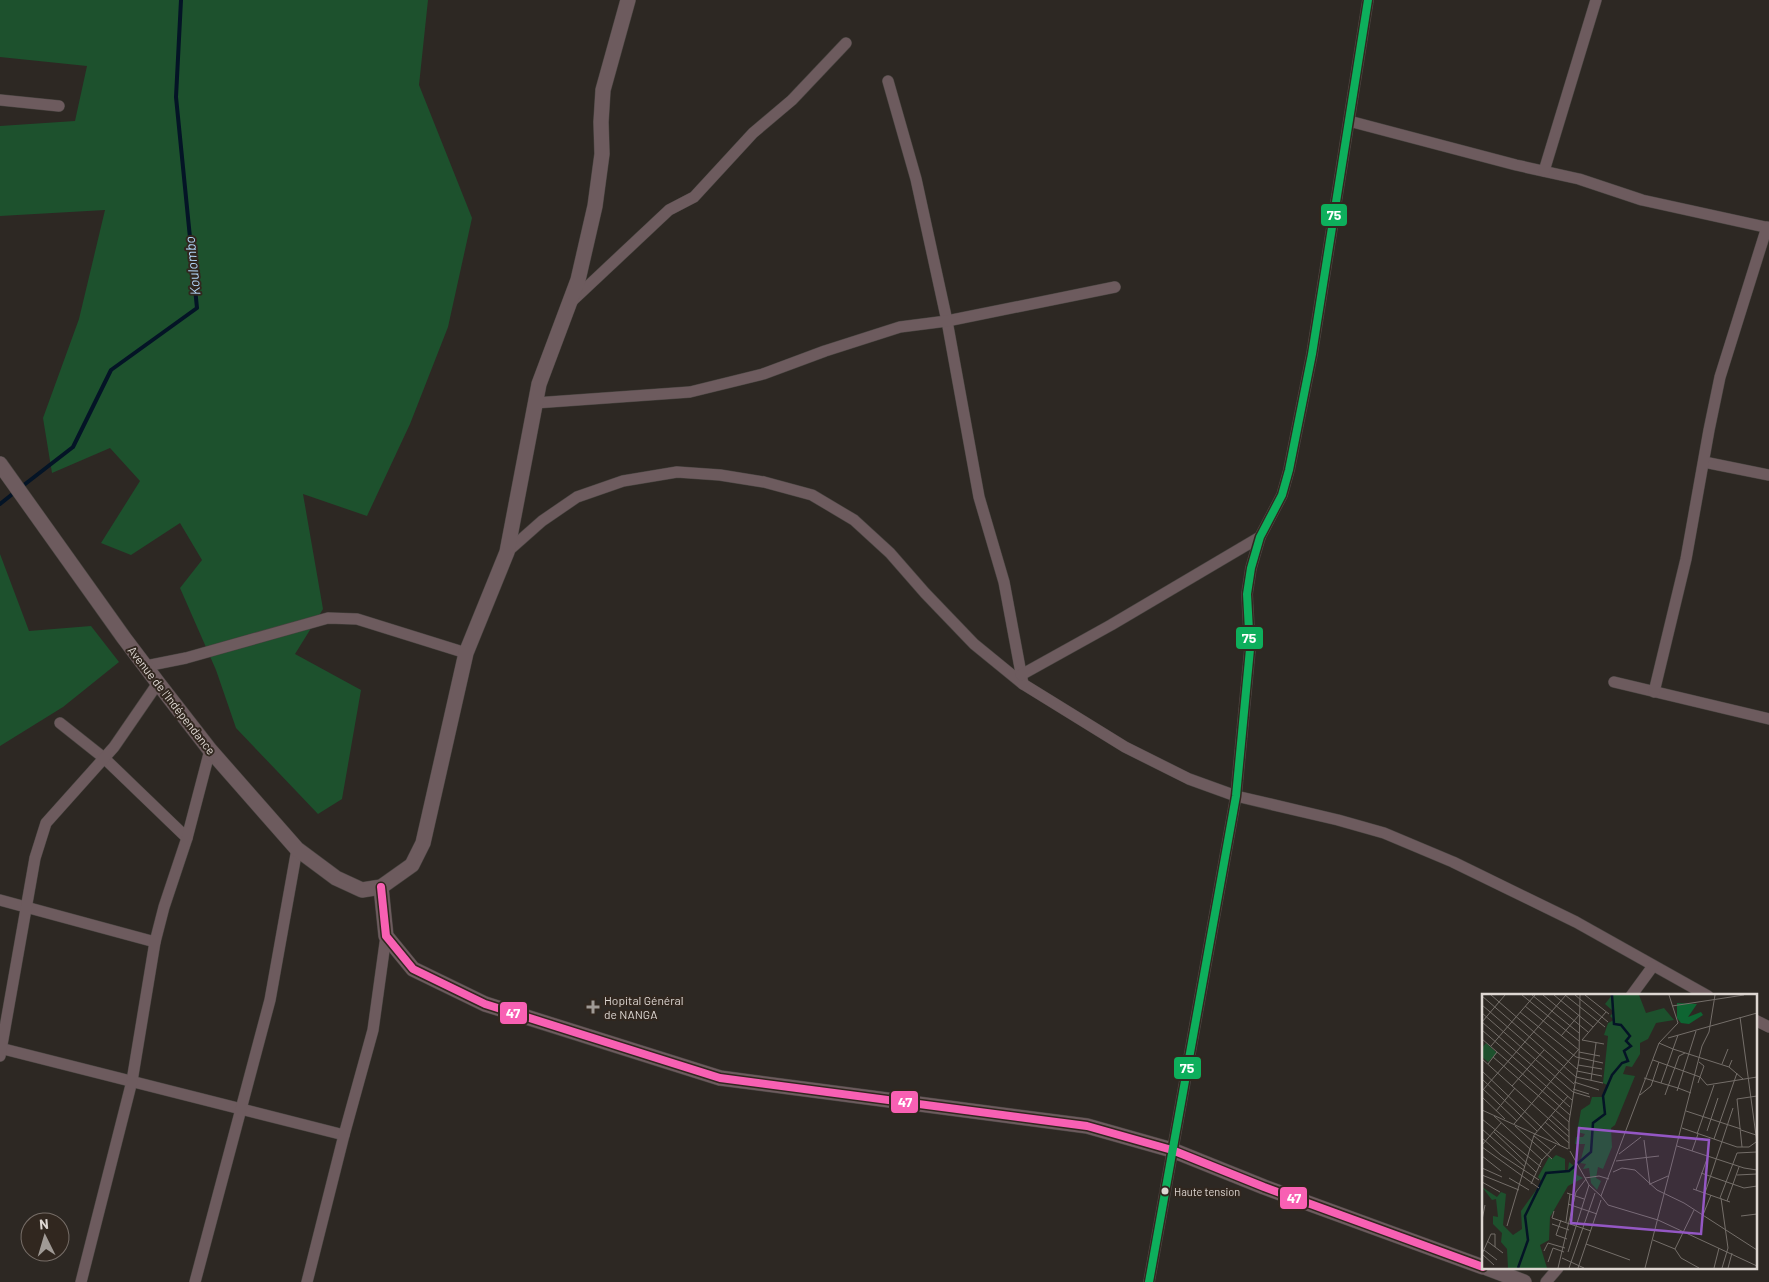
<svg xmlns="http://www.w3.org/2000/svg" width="1769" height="1282" font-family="Barlow,sans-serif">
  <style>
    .green { fill: #1d512d }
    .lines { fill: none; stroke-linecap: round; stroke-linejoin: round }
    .stream { stroke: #041426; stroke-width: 4 }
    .minor-casing { stroke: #484440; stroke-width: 12 }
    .tertiary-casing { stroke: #484440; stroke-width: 16 }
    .minor { stroke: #6d5b5e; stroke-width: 11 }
    .tertiary { stroke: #6d5b5e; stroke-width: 15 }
    .bus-1-casing { stroke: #31271f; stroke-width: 11 }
    .bus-2-casing { stroke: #31271f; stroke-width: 11 }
    .bus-1 { stroke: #f860b3; stroke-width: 8 }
    .bus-2 { stroke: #0daf5c; stroke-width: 8 }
    .poi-dot { fill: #a09a95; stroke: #31271f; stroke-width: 2 }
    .bus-dot { fill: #ded7d2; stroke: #31271f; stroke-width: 2 }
    .labels { text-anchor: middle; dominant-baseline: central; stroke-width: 4; stroke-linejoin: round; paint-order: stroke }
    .bus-label { font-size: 11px; fill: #ded7d2; stroke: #31271f; text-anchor: start }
    .street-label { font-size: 12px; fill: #ded7d2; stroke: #31271f }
    .poi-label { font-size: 12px; fill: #ded7d2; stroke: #31271f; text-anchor: start }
    .water-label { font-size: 14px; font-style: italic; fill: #b1d4f7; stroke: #31271f }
    .inset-river { fill: none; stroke: #041426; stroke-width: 2.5 }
    .inset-road { fill: none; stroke: #746e69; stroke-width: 1 }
    .view { fill: #9457c4; fill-opacity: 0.15; stroke: #9457c4; stroke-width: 2.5 }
    .inset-edge { fill: none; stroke: #ded7d2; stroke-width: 2.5 }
    .line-badge { stroke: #31271f; stroke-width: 2 }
    .badge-label { font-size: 14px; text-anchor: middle; font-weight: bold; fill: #fff }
  </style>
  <rect width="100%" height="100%" fill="#2d2823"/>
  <!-- green -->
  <g class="green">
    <path d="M0,0H428L419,85L472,218L448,327L410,424L367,516L303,494L323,609L295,654L361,690L342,799L318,814L236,728L216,670L180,588L202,560L180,523L131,555L101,543L140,481L110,448L52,473L43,418L79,319L105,210L0,216V126L75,121L87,66L0,57Z"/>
    <path d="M0,554L29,631L91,626L119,662L63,707L0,746Z"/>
  </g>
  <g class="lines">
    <!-- stream -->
    <g class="stream">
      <path d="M20,488L73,447L111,370L197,308L176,97L181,0"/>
      <path d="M0,504L15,492"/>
    </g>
    <defs>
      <g id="minor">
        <path d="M888,81L916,179L947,321L979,497L1004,582L1023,684"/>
        <path d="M0,100L59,106"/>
        <path d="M1349,121L1516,165L1579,179L1642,200L1769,228"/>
        <path d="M1544,171L1596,0"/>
        <path d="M570,303L669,210L694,197L753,133L792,100L846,43"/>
        <path d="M535,403L690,392L763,374L825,351L900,327L947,321L1115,287"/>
        <path d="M1704,462L1769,475"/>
        <path d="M507,552L542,521L577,497L623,481L677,472L720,475L764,482L812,495L854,520L890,553L925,593L974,644L1023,684L1125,747L1189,779L1236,796L1338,820L1384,833L1453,862L1576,922L1708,996"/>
        <path d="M146,666L186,658L328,618L357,619L466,653"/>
        <path d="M1021,675L1111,625L1260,537"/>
        <path d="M1614,682L1769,719"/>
        <path d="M1654,692L1686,559L1709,430L1720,377L1767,227"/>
        <path d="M60,723L104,758L187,838"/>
        <path d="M0,900L155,942"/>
        <path d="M1631,996L1653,966"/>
        <path d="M1755,1020L1769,1027"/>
        <path d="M0,1048L344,1135"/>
        <path d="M0,1056L35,858L46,823L114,747L158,683"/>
        <path d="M81,1282L132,1081L155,942L164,907L187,838L210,750"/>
        <path d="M195,1282L270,1000L297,849"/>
        <path d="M307,1282L344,1135L373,1030L386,936"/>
        <path d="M1149,1282L1236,796L1250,649L1247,594L1251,568L1260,537L1282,495L1289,470L1312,354L1368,0"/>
        <path d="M1546,1282L1558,1268"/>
      </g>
      <g id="tertiary">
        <path d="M0,464L124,638L158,683L210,750L297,849L336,878L362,890L381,887L412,865L423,843L466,653L507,552L539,384L578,280L595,206L602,154L601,122L603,90L628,0"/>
        <path d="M381,887L386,936L413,969L485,1004L720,1078L1087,1126L1172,1150L1264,1187L1483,1267"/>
        <path d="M1487,1268L1524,1282"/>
      </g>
    </defs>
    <!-- minor casing -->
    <use href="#minor" class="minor-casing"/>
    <!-- tertiary casing -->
    <use href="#tertiary" class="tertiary-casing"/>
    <!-- minor -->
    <use href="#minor" class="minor"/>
    <!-- tertiary -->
    <use href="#tertiary" class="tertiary"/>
    <defs>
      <path id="bus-1" d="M381,887L386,936L413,969L485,1004L720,1078L1087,1126L1172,1150L1264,1187L1483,1267"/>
      <path id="bus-2" d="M1149,1282L1236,796L1250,649L1247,594L1251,568L1260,537L1282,495L1289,470L1312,354L1368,0"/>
    </defs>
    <!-- bus-1 casing -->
    <use href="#bus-1" class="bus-1-casing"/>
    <!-- bus-2 casing -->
    <use href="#bus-2" class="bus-2-casing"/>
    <!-- bus-1 -->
    <use href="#bus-1" class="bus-1"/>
    <!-- bus-2 -->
    <use href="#bus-2" class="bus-2"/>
  </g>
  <!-- markers -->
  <path class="poi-dot" d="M590.5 999.5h5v5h5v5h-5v5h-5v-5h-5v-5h5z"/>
  <circle class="bus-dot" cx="1165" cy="1191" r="4.5"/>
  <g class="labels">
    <!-- bus labels -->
    <g class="bus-label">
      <text x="1174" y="1191">Haute tension</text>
    </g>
    <!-- street labels -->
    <g class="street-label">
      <text transform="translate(172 700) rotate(52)">Avenue de l'Indépendance</text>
    </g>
    <!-- poi labels -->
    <g class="poi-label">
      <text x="604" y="1000">Hopital Général<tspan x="604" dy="14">de NANGA</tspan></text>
    </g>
    <!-- water labels -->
    <g class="water-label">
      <text transform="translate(192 266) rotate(-96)">Koulombo</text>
    </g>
  </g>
  <!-- overview -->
  <g transform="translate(1482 994)">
    <rect width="275" height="275" fill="#2d2823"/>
    <path d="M130,1H157L164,19L182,14L192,26L174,29L166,45L158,49V60L150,73L144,72L141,80L153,82L133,131L129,134L130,153L121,175L116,173L114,184L119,187L115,196L109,189L107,174L101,175L104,170L98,169L103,150H93L94,143H101L103,140L95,138L99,116L108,110L110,103H121L125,91L121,89L126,42L122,41L126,29L132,26L128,22L132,18L123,10ZM4,49L15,59L6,68L0,63V54ZM74,161L83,165V176H86L87,168L92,172L95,181L101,184L86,192L68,223L67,246L58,251L65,274H26L25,255L19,248L20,239L11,230V222L16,223L14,205L10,206L0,193L15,203L19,198L24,200L21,231L31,241L40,235L39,217L60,188L56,183L67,163L70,165Z" fill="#1d512d"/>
    <path d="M195,9L215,10L206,23L219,18L221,21L207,30L199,29L195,24Z" fill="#0e6532"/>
    <path class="inset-river" d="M36,274L46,246L43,222L64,179L87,177L109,158L111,129L123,120L121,102L130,81L140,69L146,67L142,57L149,52L144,47L148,42L139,31L132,30L130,1"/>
    <path class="inset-road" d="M9,1L95,75M23,1L0,28L90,106M40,1L97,47M50,1L97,39M61,1L106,38M72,1L111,33M83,1L123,33M93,1L126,28M103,1L127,20M0,2L94,83L121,89M0,11L92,90M43,12L97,56M190,12L262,1M38,18L94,63L121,69M0,19L39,53M258,23L275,149M0,36L88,113M79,42L97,21M186,44L275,19M0,45L88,121M100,46L124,18M100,46L122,50M177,49L191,55L196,41M9,52L53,1M39,53L91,98L108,103M97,58L118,62M11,63L87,128M0,65L87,143M171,66L218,83L216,89M217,68L222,72L218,83L225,91L275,83M6,70L15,58M240,70L246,55M96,71L120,75M247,73L261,85M0,77L78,151M95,77L120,82M162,84L196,94L195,97M0,85L55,137M109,86L114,49M92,88L117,96M179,89L191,55L247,73L250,66M30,92L62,56M0,94L35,127M91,95L107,100M0,97L84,1M209,99L196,94L214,37M158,101L169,92L177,68M183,101L197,62L203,59M0,103L23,125M0,116L86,155M14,117L33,94M204,117L259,135M69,121L87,137M12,122L60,166M0,125L59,173M63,128L87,149M32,130L96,56M33,132L70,165M200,134L255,153H267L274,148M0,135L43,173M259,136L274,141M225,137L236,104M12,138L54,178M215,140L232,91M52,142L69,156M0,144L19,161L57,186M232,145L255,79M162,146L168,191M0,151L19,129M195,152L262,174L275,176M0,153L57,194M260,153L255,105L275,102M87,155V128L97,65L98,1M88,157L107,191L119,202M210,157L216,140M137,160L159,143M0,162L19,177M134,167L177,162M0,174L20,183M131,178L140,174L153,176L175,196L202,209L275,256M219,179L262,194L275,192M0,181L37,196M255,181L275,180M27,184L47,196M103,184L117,182L127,185M0,188L18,198M49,190L60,166L74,151M168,190L186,182M211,195L248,208M214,196L226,162M85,199L102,205M223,199L251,114M119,202L177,49L196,29L187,1M119,202L126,211L176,226L275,272M238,204L255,159L275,158M239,204L246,254L240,274M245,207L257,173M86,210L115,220M72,217L70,224L109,237M221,221L229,201M259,222L275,220M0,226L3,211M79,226L74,241L85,245M84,228L88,200M70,230L87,236M25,232L52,141L86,102M171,246L193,255L199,264L217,274M5,247L21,259M104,250L148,266M193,255L212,216M2,256L15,266M62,257L66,249L83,254M86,258L107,191M0,260L9,240H13V253M0,260L12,271M80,264L102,274M66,268L71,254L82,258M76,274L94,198L104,185M87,274L113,199M96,274L119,206M163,274L220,52L227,38L233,1M232,274L237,254M246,274L250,259"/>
    <path class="view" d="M97,134L227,146L219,240L89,229Z"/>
    <rect width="275" height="275" class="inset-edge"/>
  </g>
  <g class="line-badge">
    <rect x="1320" y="203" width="28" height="24" rx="5" fill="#0daf5c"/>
    <rect x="1235" y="626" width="29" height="24" rx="5" fill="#0daf5c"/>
    <rect x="499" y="1001" width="29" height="24" rx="5" fill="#f860b3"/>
    <rect x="1173" y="1056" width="29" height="24" rx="5" fill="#0daf5c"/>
    <rect x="890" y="1090" width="29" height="24" rx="5" fill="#f860b3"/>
    <rect x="1279" y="1186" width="29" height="24" rx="5" fill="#f860b3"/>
  </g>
  <g class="badge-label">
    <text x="1334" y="220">75</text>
    <text x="1249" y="643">75</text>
    <text x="513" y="1018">47</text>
    <text x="1187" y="1073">75</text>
    <text x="905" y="1107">47</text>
    <text x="1294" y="1203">47</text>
  </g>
  <!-- north arrow -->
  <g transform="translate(45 1237) rotate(355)"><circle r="24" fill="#31271f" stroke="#766d67"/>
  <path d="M0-4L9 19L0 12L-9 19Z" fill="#a09a95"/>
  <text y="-8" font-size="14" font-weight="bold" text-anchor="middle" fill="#ded7d2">N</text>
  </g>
</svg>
